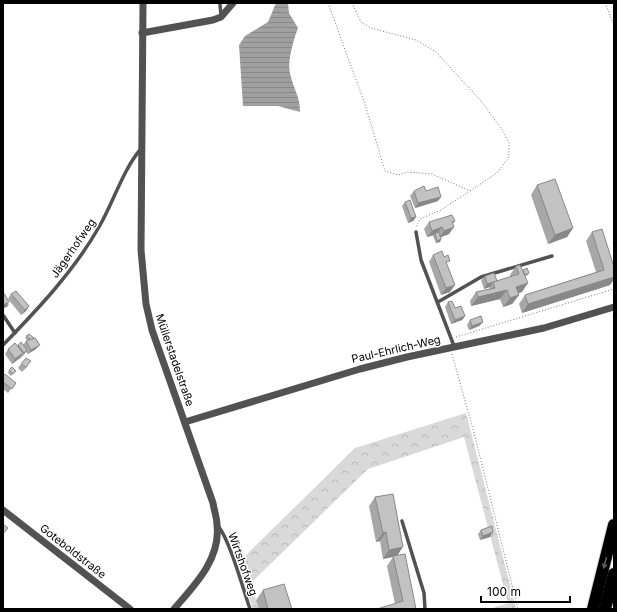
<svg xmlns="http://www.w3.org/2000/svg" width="617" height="612" font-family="Inter,sans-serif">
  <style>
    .forest { fill: url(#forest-crowns) }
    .water { fill: url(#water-rules) }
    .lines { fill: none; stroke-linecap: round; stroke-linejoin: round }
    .motorway-casing { stroke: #dbdbdb; stroke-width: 14 }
    .path { stroke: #747474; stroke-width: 1; stroke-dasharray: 1 2; stroke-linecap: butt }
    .service { stroke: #525252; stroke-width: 3.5 }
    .minor { stroke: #525252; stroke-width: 7 }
    .motorway { stroke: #000; stroke-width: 12 }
    .wall { fill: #a7a7a7 }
    .shaded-wall { fill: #888 }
    .building { fill: #c2c2c2; stroke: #888 }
    .oneway { fill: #595959 }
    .labels { text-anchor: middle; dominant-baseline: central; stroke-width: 3; stroke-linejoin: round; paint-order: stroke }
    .street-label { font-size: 11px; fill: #000; stroke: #fff }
  </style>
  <defs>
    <pattern id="forest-crowns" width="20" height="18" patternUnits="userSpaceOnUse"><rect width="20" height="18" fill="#d9d9d9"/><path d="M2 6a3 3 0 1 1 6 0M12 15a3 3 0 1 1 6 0" fill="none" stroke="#b8b8b8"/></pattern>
    <pattern id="water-rules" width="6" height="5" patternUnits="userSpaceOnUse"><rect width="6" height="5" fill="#a0a0a0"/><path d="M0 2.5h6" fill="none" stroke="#888"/></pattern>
  </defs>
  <rect width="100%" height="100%" fill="#fff"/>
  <!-- forest -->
  <path class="forest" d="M466,413L516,608L490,609L508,603L464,437L368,469L251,583L259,609H253L237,564L355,448Z"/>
  <!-- water -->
  <path class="water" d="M276,3H288L289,13L298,28C294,39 287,61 290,73C293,88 300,96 300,112L278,106H243L239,45L245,36L268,22Z"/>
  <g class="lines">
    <defs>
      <g id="motorway">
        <path d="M593,609L614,525"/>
        <path d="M605,609L614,574"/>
      </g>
    </defs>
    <!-- motorway casing -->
    <use href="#motorway" class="motorway-casing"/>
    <!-- path -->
    <g class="path">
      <path d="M328,3L365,104L385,171L398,175L407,172L432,174L470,191"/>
      <path d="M352,3L361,22L371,28L416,40L436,52L482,102L503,131L509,143V157L497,173L441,210L420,219L416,227"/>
      <path d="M605,3L614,25"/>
      <path d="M456,337L614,289"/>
      <path d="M452,354L474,433L518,609"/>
    </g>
    <!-- service -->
    <g class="service">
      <path d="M220,5L221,15"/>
      <path d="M416,232L421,260L454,346"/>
      <path d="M438,302L481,277L552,256"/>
      <path d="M3,315L15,333"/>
      <path d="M3,345C38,309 74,271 99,227C113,203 123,170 140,150"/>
      <path d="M402,521L424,593L425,609"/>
      <path d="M218,526C230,540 243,589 250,609"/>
    </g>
    <!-- minor -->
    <g class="minor">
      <path d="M143,3L141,250L146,304L152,330L213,503C214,510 217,518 217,525C221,559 194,586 174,609"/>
      <path d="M142,33L213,20L221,17L233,3"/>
      <path d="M185,422L360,369L407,357L544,328L614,307"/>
      <path d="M3,510L130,609"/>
    </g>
    <!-- motorway -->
    <use href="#motorway" class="motorway"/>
  </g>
  <!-- wall -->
  <g class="wall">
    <path d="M537,185L573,228L567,237L548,244L531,195Z"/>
    <path d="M414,191H426L438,201L415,208L410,196Z"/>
    <path d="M405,202L416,217L413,221L408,223L402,206Z"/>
    <path d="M455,221L453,224L449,234L441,237V239L440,242L436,243L433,236L434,235L427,237L424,229L429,222Z"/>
    <path d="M592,232L610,285L522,313L519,304L525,295L596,272L586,241Z"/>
    <path d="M433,255L444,257L447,265L450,292L441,295L429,262Z"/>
    <path d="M516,266L522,271L523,270L529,273L527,276H525L522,292L518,293L519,295L512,304L503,307L500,299L471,306L470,301L476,292L489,289L490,287L484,289L481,280L485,276L497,281L510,277V275Z"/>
    <path d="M11,294L29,306L26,311L21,315L8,299Z"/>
    <path d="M448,302L465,316L462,320L451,324L445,307Z"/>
    <path d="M470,320L483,322L479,326L469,330L467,325Z"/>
    <path d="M29,334L36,349L28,354L26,352L24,355L12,364L5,354L8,349L17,346L21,342L23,345L26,341H28L25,338Z"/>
    <path d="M21,364L28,366L22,372L18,368Z"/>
    <path d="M9,370L16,371L11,376L8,373Z"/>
    <path d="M3,376L16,383L8,393L3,389Z"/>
    <path d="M375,497L397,556L416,609L395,604L387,566L393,557L383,559L380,541L376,542L369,506Z"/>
    <path d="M481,530L493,532L490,537L480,540L478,534Z"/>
    <path d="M263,590L292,609H259L256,600Z"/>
  </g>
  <!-- shaded-wall -->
  <g class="shaded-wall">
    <path d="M441,197L438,201L415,208L418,203Z"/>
    <path d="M416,217L413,221L408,223L411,218Z"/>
    <path d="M442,227L437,234L435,233L434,235L427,237L432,231Z"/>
    <path d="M454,227L449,234L439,238L444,231Z"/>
    <path d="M573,228L567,237L548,244L555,235Z"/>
    <path d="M441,239L440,242L436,243L437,241Z"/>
    <path d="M614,277V280L610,285L522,313L528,304Z"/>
    <path d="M493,282L490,287L484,289L487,284Z"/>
    <path d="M528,283L522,292L509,296L516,287Z"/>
    <path d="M455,285L450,292L441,295L446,288Z"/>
    <path d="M507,290L500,299L471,306L478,297Z"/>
    <path d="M519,295L512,304L503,307L510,298Z"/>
    <path d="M9,302L7,305L9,304L8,306L3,309V305Z"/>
    <path d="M29,306L26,311L21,315L25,310Z"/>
    <path d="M465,316L462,320L451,324L455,320Z"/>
    <path d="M483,322L479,326L469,330L472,326Z"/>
    <path d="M40,345L36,349L28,354L31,350Z"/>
    <path d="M23,353L20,358L12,364L15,359Z"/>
    <path d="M386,532L380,541L376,542L383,533Z"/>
    <path d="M493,532L490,537L480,540L483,536Z"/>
    <path d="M403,547L397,556L383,559L389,550Z"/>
  </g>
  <!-- building -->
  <g class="building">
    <path d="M555,179L573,228L555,235L537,185Z"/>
    <path d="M424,186L426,191L438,187L441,197L418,203L414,191Z"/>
    <path d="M410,200L416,217L411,218L405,202Z"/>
    <path d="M452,215L455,221L452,222L454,227L444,231L442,227L432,231L429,222Z"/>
    <path d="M602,229L614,267V277L528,304L525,295L604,270L592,232Z"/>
    <path d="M439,232L441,239L437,241L435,233Z"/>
    <path d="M442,251L444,257L448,255L450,261L446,262L455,285L446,288L433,255Z"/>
    <path d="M520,265L528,283L516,287L519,295L510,298L507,290L478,297L476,292L495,288L493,282L519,274L516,266Z"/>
    <path d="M527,268L529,273L525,275L523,270Z"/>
    <path d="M494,273L497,281L487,284L485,276Z"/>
    <path d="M16,291L29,306L25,310L11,294Z"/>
    <path d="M4,293L9,302L3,305V294Z"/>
    <path d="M452,301L455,308L461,306L465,316L455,320L448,302Z"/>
    <path d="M481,316L483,322L472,326L470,320Z"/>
    <path d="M29,334L34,338L31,340L26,336Z"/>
    <path d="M35,338L40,345L31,350L26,341Z"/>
    <path d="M21,342L27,350L24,353L18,345Z"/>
    <path d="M15,343L23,353L15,359L8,349Z"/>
    <path d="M26,358L31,361L26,367L21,364Z"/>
    <path d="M12,367L16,371L13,374L9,370Z"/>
    <path d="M5,374L16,383L12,389L3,382V376Z"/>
    <path d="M393,494L403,547L389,550L386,532L383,533L375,497Z"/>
    <path d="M3,524L8,528L3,534Z"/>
    <path d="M492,526L493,532L483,536L481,530Z"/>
    <path d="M405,554L416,609H377L403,601L393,556Z"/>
    <path d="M284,584L292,609H268L263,590Z"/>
  </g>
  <!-- one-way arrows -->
  <defs><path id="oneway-solid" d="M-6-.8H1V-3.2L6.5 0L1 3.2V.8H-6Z"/></defs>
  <use class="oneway" href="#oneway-solid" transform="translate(605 563) rotate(104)"/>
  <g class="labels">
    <!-- street labels -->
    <g class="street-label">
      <text transform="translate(73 248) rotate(-55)">Jägerhofweg</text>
      <text transform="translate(396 349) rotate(-13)">Paul-Ehrlich-Weg</text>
      <text transform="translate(175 360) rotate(71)">Müllerstadelstraße</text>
      <text transform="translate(73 551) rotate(38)">Goteboldstraße</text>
      <text transform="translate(243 564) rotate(70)">Wirtshofweg</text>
    </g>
  </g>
  <!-- border -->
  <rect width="617" height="612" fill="none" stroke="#000000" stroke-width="8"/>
  <!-- scale -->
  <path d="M481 596v6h89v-6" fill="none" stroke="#000000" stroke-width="2"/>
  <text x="487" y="596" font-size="12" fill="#000000" stroke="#ffffff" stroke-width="3" paint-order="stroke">100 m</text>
</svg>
